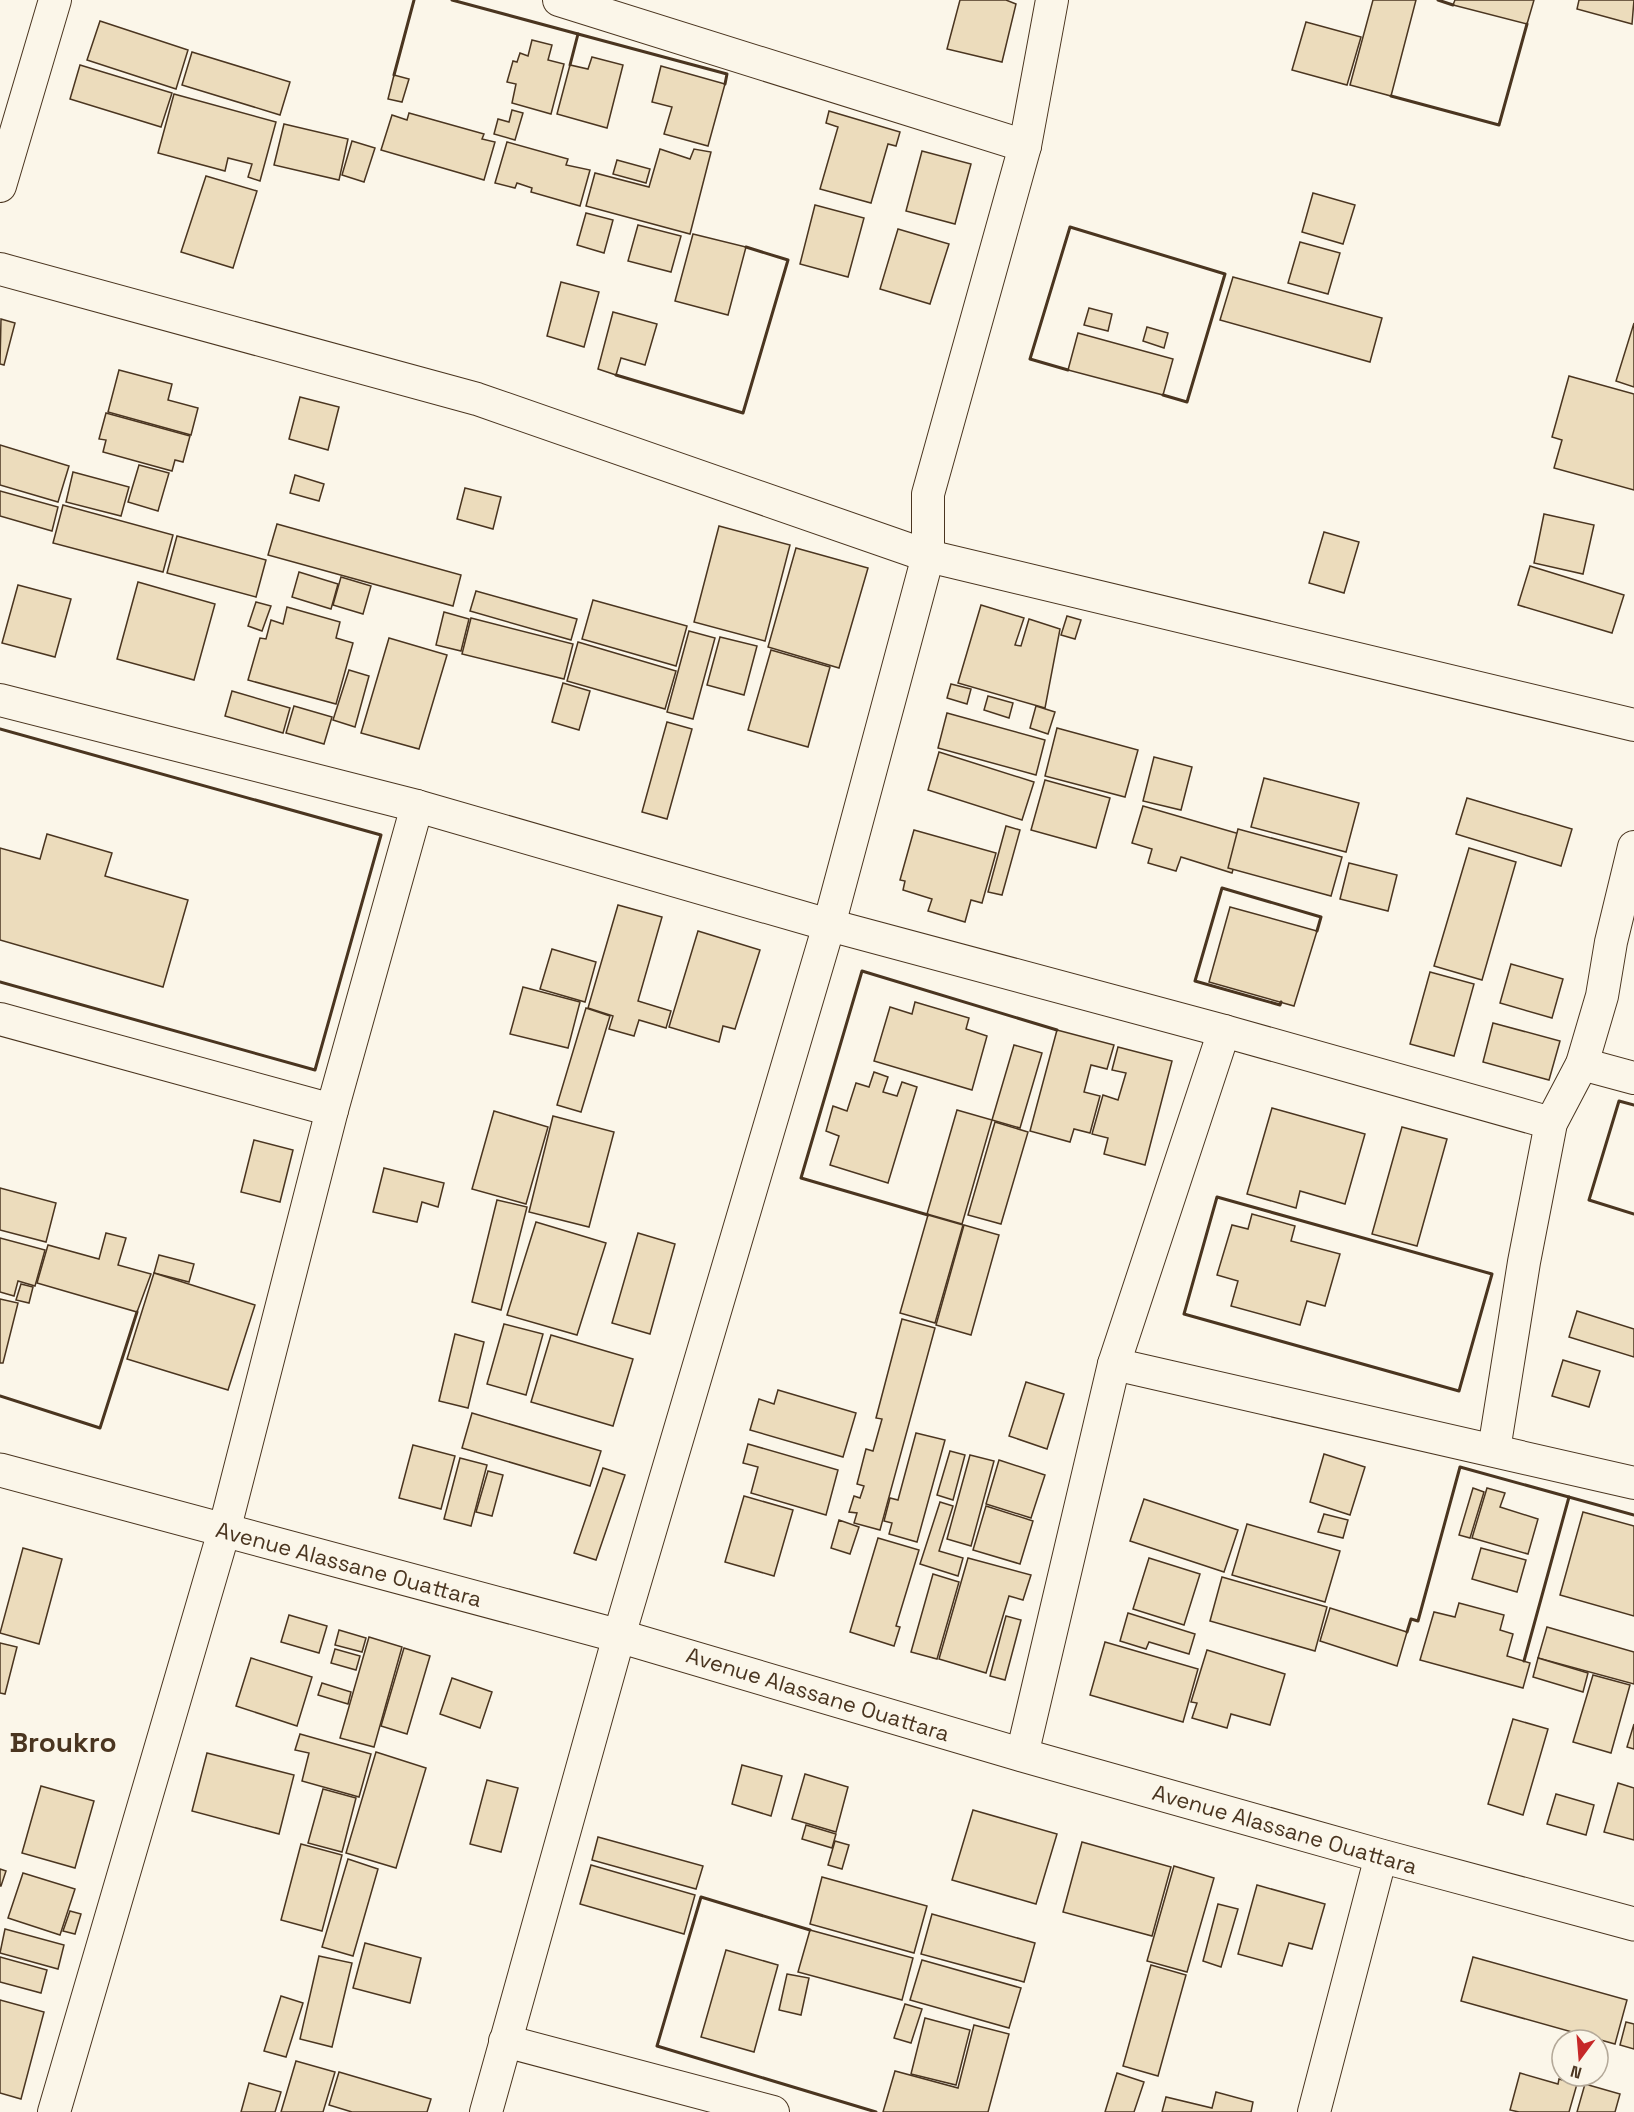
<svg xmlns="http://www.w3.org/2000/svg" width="1634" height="2112" font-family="'Space Grotesk',sans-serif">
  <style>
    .building { fill: #ecdcbc; stroke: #4a3520; stroke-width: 1.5 }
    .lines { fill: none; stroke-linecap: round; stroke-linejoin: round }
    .street-casing { stroke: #4a3520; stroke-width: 34 }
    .secondary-casing { stroke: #4a3520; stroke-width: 35 }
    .street { stroke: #fbf6e9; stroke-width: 32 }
    .secondary { stroke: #fbf6e9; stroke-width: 33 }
    .wall { stroke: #4a3520; stroke-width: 3 }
    .labels { text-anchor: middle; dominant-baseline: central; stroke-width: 4.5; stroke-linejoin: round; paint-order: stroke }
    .street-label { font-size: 22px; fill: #4a3520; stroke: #fbf6e9 }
    .district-label { font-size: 28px; font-weight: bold; fill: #4a3520; stroke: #fbf6e9 }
  </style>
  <rect width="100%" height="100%" fill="#fbf6e9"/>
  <!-- building -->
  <g class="building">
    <path d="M960,0H1006L1016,4L1002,62L947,49Z"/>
    <path d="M1373,0H1416L1391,96L1350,85Z"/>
    <path d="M1455,0H1534L1527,24L1453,5Z"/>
    <path d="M1579,0H1634L1632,24L1577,9Z"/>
    <path d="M100,21L188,50L176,89L87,60Z"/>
    <path d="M1306,22L1361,37L1347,85L1292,70Z"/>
    <path d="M532,40L552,45L548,60L564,64L551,114L512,103L516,84L507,82L513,61L517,62L520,53L528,56Z"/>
    <path d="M192,52L290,82L280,115L182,85Z"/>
    <path d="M592,57L623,65L607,128L557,114L570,65L588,69Z"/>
    <path d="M80,65L172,93L161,127L70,99Z"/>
    <path d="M661,66L725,84L708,146L664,134L672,107L652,102Z"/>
    <path d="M394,75L409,79L402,102L388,99Z"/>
    <path d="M174,94L276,122L260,181L248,177L252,164L228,158L225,171L158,153Z"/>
    <path d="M512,110L523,113L515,140L494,134L498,119L509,122Z"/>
    <path d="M829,111L900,132L896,146L888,144L871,203L820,189L838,127L826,123Z"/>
    <path d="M409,113L484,134L482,139L495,142L484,180L381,150L392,115L407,120Z"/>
    <path d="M284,124L348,139L339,180L274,165Z"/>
    <path d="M352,141L375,148L364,182L342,175Z"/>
    <path d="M507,142L568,159L566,165L590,170L580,206L531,192L532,188L517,183L515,188L495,183Z"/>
    <path d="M660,149L690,159L694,149L711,152L690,234L586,206L595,173L649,187Z"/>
    <path d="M922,151L971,164L955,224L906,211Z"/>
    <path d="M617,160L650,169L646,183L613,174Z"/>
    <path d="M206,176L257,191L233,268L181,252Z"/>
    <path d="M1313,193L1355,205L1343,244L1302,232Z"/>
    <path d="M815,205L864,218L848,277L800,264Z"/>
    <path d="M586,213L613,220L604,253L577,245Z"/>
    <path d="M638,225L681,236L671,272L628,261Z"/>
    <path d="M898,229L949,244L930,304L880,289Z"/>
    <path d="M693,234L746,247L728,315L675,301Z"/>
    <path d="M1300,242L1340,253L1328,294L1288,283Z"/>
    <path d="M1233,277L1382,318L1370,362L1220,320Z"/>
    <path d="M561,282L599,292L584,347L547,336Z"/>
    <path d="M1089,308L1112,314L1108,331L1084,325Z"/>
    <path d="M613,312L657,324L645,365L621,358L616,375L598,369Z"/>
    <path d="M1,319L15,323L4,365L0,364Z"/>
    <path d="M1634,323V387L1616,381Z"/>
    <path d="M1147,327L1168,333L1164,348L1143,341Z"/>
    <path d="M1078,333L1173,359L1163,395L1068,370Z"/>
    <path d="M119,370L172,384L168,400L198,408L191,435L108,412Z"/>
    <path d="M1569,376L1634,394V490L1554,468L1562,440L1552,437Z"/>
    <path d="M300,397L339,407L328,450L289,439Z"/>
    <path d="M106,413L190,436L183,462L175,460L172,471L103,452L106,440L99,439Z"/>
    <path d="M0,445L69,466L58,502L0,485Z"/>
    <path d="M139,465L169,473L158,511L128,502Z"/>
    <path d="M73,472L129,487L121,516L66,502Z"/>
    <path d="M295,475L324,484L319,501L290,493Z"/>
    <path d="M465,488L501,497L493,529L457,519Z"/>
    <path d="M0,491L58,507L52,531L0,516Z"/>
    <path d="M63,505L173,535L163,572L53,543Z"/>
    <path d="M1544,514L1594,525L1583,574L1534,563Z"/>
    <path d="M277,524L461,575L453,606L268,555Z"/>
    <path d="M719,526L790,545L765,641L694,622Z"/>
    <path d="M1324,532L1359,542L1344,593L1309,583Z"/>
    <path d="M177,536L266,560L256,597L167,573Z"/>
    <path d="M796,548L868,568L839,668L768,647Z"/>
    <path d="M1530,566L1624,595L1612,633L1518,605Z"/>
    <path d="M299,572L338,584L331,609L292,597Z"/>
    <path d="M341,577L371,586L363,614L333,605Z"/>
    <path d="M138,582L215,604L194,680L117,659Z"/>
    <path d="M18,585L71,599L55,657L2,643Z"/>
    <path d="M476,591L577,619L571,640L470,611Z"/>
    <path d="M593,600L687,626L676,666L582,639Z"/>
    <path d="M256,602L271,606L262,631L248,626Z"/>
    <path d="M981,605L1024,618L1015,645L1021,646L1029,619L1060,629L1045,708L958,683Z"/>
    <path d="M287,607L340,622L336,638L353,643L336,704L248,680L260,638L266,639L271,620L283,624Z"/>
    <path d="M444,612L469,619L461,651L436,645Z"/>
    <path d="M1067,616L1081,620L1075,639L1061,635Z"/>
    <path d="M471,618L573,644L564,679L462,654Z"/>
    <path d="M689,631L715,638L693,719L667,712Z"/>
    <path d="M720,637L757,646L744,695L707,685Z"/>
    <path d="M389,638L447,655L419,749L361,733Z"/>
    <path d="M578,642L676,671L665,709L567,681Z"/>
    <path d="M771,650L830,667L808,747L748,730Z"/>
    <path d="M349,670L369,676L355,727L333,720Z"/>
    <path d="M563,683L590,691L579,730L552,722Z"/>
    <path d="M951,684L971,689L967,704L947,698Z"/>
    <path d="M232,691L290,708L283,733L225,716Z"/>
    <path d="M988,696L1013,703L1009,718L984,710Z"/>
    <path d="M294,706L332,717L324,744L286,733Z"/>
    <path d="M1036,706L1055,712L1048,734L1030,728Z"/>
    <path d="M947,713L1045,740L1036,775L938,748Z"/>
    <path d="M667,722L692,729L667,819L642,812Z"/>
    <path d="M1057,728L1138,750L1125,797L1045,776Z"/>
    <path d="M939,752L1034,782L1022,820L928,790Z"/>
    <path d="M1154,757L1192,767L1181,810L1143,801Z"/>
    <path d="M1264,778L1359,803L1346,852L1251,827Z"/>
    <path d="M1045,780L1110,798L1096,848L1031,830Z"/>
    <path d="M1467,798L1572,829L1561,866L1456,834Z"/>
    <path d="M1143,806L1243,835L1232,873L1181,857L1176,871L1148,863L1152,849L1132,843Z"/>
    <path d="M1006,826L1020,830L1002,895L988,892Z"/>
    <path d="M1238,829L1342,857L1331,896L1228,868Z"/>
    <path d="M914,830L996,853L982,903L971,900L965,922L928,911L932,899L903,890L905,881L900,880Z"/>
    <path d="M47,834L112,853L105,876L188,900L163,987L0,940V848L40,859Z"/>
    <path d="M1469,848L1516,862L1482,980L1434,966Z"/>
    <path d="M1349,863L1397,875L1388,911L1340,899Z"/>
    <path d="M618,905L662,917L638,1001L671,1011L666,1028L639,1020L634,1036L609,1029L613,1016L588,1008Z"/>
    <path d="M1230,907L1317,931L1294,1006L1209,982Z"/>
    <path d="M698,931L760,950L735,1029L723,1026L719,1042L669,1027Z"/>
    <path d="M552,949L596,962L585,1002L540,989Z"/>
    <path d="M1511,964L1563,979L1552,1018L1500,1003Z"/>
    <path d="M1430,972L1474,984L1454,1056L1410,1044Z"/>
    <path d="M523,987L580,1002L568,1048L510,1034Z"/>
    <path d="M915,1002L969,1018L966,1029L987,1036L972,1090L874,1061L890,1007L912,1014Z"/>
    <path d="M586,1008L610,1016L581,1112L557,1105Z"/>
    <path d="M1493,1023L1560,1041L1549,1080L1483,1062Z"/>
    <path d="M1057,1030L1114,1045L1107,1069L1091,1065L1084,1092L1100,1096L1090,1133L1074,1129L1070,1142L1030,1131Z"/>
    <path d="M1014,1045L1042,1053L1020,1128L992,1120Z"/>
    <path d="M1118,1047L1172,1061L1145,1165L1104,1154L1108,1138L1092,1134L1103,1095L1118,1100L1126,1073L1112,1070Z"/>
    <path d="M874,1072L888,1077L883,1092L897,1096L902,1082L917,1087L888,1183L830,1165L839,1136L826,1131L833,1106L847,1111L856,1083L869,1087Z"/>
    <path d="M1272,1108L1365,1134L1345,1204L1300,1191L1296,1208L1247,1194Z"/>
    <path d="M957,1110L992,1120L962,1224L927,1214Z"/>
    <path d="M494,1111L548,1127L526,1204L472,1189Z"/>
    <path d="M553,1116L614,1132L589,1227L529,1212Z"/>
    <path d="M995,1122L1028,1132L1001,1224L968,1215Z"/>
    <path d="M1402,1127L1447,1139L1417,1246L1372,1234Z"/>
    <path d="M254,1140L293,1150L280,1202L241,1192Z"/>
    <path d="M384,1168L444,1183L438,1207L422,1202L417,1222L373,1212Z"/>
    <path d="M0,1188L56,1203L46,1242L0,1230Z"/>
    <path d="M497,1200L527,1207L501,1310L472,1302Z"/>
    <path d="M1252,1214L1295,1226L1291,1241L1340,1254L1325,1306L1307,1301L1300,1325L1231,1306L1238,1281L1217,1275L1232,1225L1248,1229Z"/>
    <path d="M928,1215L963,1225L935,1323L900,1313Z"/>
    <path d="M536,1222L606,1243L577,1335L507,1315Z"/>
    <path d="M964,1225L999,1235L971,1335L936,1325Z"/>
    <path d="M106,1233L126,1238L118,1265L151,1274L137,1312L37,1283L48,1245L99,1259Z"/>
    <path d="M638,1233L675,1244L650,1334L612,1323Z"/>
    <path d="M0,1238L45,1250L35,1286L18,1281L14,1296L0,1292Z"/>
    <path d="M159,1255L194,1264L189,1282L154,1273Z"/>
    <path d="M154,1273L255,1305L228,1390L127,1359Z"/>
    <path d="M21,1284L33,1287L29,1303L16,1300Z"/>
    <path d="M0,1299L18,1303L3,1363H0Z"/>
    <path d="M1577,1311L1634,1329V1357L1569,1337Z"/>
    <path d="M902,1319L935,1328L880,1530L854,1523L857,1513L849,1512L854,1496L860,1498L864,1486L857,1484L866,1449L873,1451L882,1419L876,1418Z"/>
    <path d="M504,1324L543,1334L526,1395L487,1384Z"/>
    <path d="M455,1334L484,1342L468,1408L439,1401Z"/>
    <path d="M551,1335L633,1359L613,1426L531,1402Z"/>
    <path d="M1563,1360L1600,1371L1589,1407L1552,1396Z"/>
    <path d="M1026,1382L1064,1394L1047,1449L1009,1436Z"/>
    <path d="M778,1390L856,1413L843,1457L750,1430L759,1399L774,1404Z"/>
    <path d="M472,1413L601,1451L590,1486L462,1448Z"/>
    <path d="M916,1433L945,1440L917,1542L889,1534L892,1523L884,1521L890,1498L898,1500Z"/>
    <path d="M748,1444L838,1470L826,1515L751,1493L758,1467L743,1463Z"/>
    <path d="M413,1445L455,1456L441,1509L399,1498Z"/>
    <path d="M950,1451L965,1455L953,1500L937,1495Z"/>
    <path d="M1324,1454L1365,1467L1350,1515L1310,1502Z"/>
    <path d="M970,1455L994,1461L971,1546L947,1539Z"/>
    <path d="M460,1458L487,1465L471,1526L444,1519Z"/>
    <path d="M999,1460L1045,1475L1031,1518L986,1504Z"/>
    <path d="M603,1468L625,1475L596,1560L574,1553Z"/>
    <path d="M488,1471L503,1475L492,1516L476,1512Z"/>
    <path d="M1473,1488L1484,1492L1470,1538L1459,1535Z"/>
    <path d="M1487,1488L1505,1493L1500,1507L1538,1519L1528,1554L1472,1538Z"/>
    <path d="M744,1496L793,1510L774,1576L725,1562Z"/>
    <path d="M1144,1499L1238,1530L1224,1572L1130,1541Z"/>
    <path d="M940,1502L953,1506L939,1551L963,1558L958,1576L920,1564Z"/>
    <path d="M986,1506L1033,1521L1020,1564L973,1550Z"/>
    <path d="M1583,1512L1634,1526V1616L1560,1595Z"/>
    <path d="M1324,1514L1348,1520L1343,1538L1318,1532Z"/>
    <path d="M839,1520L859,1527L850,1554L831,1548Z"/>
    <path d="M1247,1524L1340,1551L1325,1602L1232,1575Z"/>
    <path d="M878,1538L919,1550L896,1626L900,1627L894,1646L850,1632Z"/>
    <path d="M23,1548L62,1559L39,1644L0,1633Z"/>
    <path d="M1481,1548L1526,1560L1517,1592L1472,1579Z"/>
    <path d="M968,1558L1031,1575L1023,1600L1009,1596L986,1673L939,1659Z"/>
    <path d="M1149,1558L1200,1574L1184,1625L1133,1609Z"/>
    <path d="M933,1574L959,1582L937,1659L911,1652Z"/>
    <path d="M1222,1577L1327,1607L1315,1651L1210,1621Z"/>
    <path d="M1459,1603L1504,1615L1500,1630L1513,1634L1507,1656L1530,1663L1523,1688L1420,1660L1434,1612L1455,1617Z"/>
    <path d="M1330,1608L1407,1632L1397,1666L1320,1641Z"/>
    <path d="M1128,1613L1195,1634L1189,1654L1149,1642L1146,1649L1120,1641Z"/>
    <path d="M289,1615L327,1626L319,1653L281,1642Z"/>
    <path d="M1006,1616L1021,1620L1005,1680L990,1676Z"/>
    <path d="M1547,1627L1634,1652V1684L1538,1658Z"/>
    <path d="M339,1630L366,1638L362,1652L335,1645Z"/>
    <path d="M369,1637L402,1647L374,1747L340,1738Z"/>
    <path d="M1105,1642L1198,1669L1183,1722L1090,1695Z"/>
    <path d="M0,1643L17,1647L5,1694L0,1693Z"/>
    <path d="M404,1648L430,1656L407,1734L381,1726Z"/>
    <path d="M335,1649L360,1656L356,1670L331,1663Z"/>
    <path d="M1207,1650L1285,1674L1270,1725L1231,1714L1227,1728L1192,1718L1197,1703L1191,1702Z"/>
    <path d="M251,1658L312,1677L297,1726L236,1706Z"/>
    <path d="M1538,1658L1588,1673L1583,1692L1533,1677Z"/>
    <path d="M1593,1675L1630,1685L1611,1753L1573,1742Z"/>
    <path d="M452,1678L492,1692L480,1728L440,1714Z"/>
    <path d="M322,1683L351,1692L348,1704L318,1695Z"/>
    <path d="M1513,1719L1548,1729L1523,1815L1488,1804Z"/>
    <path d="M1634,1724V1749L1627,1747Z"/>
    <path d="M300,1734L371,1754L359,1797L302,1781L309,1753L295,1750Z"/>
    <path d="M376,1752L426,1768L396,1868L346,1853Z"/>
    <path d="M207,1753L294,1775L279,1834L192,1811Z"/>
    <path d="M742,1765L782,1776L771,1816L732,1804Z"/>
    <path d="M805,1774L848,1787L836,1832L792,1819Z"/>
    <path d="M487,1780L518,1788L501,1852L470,1844Z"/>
    <path d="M1618,1783L1634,1788V1840L1604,1832Z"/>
    <path d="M41,1786L94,1801L75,1868L22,1853Z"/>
    <path d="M323,1789L356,1798L342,1852L308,1843Z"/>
    <path d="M1556,1794L1594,1805L1586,1835L1547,1824Z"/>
    <path d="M973,1810L1057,1834L1036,1904L952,1880Z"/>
    <path d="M806,1825L836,1834L832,1848L802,1839Z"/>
    <path d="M598,1837L703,1866L696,1889L592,1860Z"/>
    <path d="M835,1841L849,1845L842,1869L828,1865Z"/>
    <path d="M1082,1842L1171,1867L1152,1936L1063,1912Z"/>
    <path d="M301,1844L342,1855L322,1931L281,1920Z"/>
    <path d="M348,1859L378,1869L353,1956L322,1947Z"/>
    <path d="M591,1865L695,1895L684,1934L580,1904Z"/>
    <path d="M1174,1866L1214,1878L1187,1972L1147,1961Z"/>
    <path d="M0,1869L6,1871L1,1886H0Z"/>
    <path d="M23,1873L75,1889L60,1935L8,1918Z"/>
    <path d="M822,1877L927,1906L914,1953L810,1924Z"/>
    <path d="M1257,1885L1325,1904L1312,1949L1289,1943L1282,1966L1238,1954Z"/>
    <path d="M1218,1904L1238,1909L1221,1967L1203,1961Z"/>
    <path d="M70,1911L81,1914L75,1934L63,1931Z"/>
    <path d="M932,1914L1035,1943L1024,1982L921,1954Z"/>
    <path d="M5,1929L64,1945L58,1969L0,1953Z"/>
    <path d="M810,1930L913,1958L902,2000L798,1972Z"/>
    <path d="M365,1943L421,1958L410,2003L353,1988Z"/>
    <path d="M726,1950L778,1965L754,2052L701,2037Z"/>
    <path d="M319,1956L352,1963L332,2047L300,2039Z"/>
    <path d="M0,1957L47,1970L41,1993L0,1982Z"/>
    <path d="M1473,1957L1627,2000L1615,2044L1461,2001Z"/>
    <path d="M922,1960L1021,1988L1009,2028L910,2000Z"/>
    <path d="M1151,1965L1186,1975L1158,2076L1123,2066Z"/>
    <path d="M787,1974L809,1978L801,2015L779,2010Z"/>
    <path d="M281,1996L303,2003L286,2057L264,2051Z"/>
    <path d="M0,2000L44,2012L21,2099L0,2093Z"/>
    <path d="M905,2004L922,2009L911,2043L894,2038Z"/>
    <path d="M925,2018L970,2030L956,2085L911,2074Z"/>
    <path d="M1626,2022L1634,2024V2049L1620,2045Z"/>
    <path d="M974,2025L1009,2034L988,2112H883L895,2071L958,2088Z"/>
    <path d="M296,2061L335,2072L323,2112H281Z"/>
    <path d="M339,2072L431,2099L427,2112H352L329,2105Z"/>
    <path d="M1117,2073L1144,2082L1134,2112H1105Z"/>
    <path d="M1520,2073L1558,2084L1559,2079L1577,2084L1569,2112H1519L1510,2110Z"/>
    <path d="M249,2083L281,2092L275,2112H241Z"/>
    <path d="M1585,2084L1620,2094L1615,2112H1577Z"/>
    <path d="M1216,2092L1253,2102L1251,2112H1162L1166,2097L1212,2108Z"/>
  </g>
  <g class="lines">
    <defs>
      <g id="street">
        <path d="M559,0L1025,146"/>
        <path d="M0,186L55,0"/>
        <path d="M0,269L477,399L928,556L1634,725"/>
        <path d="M0,700L417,806L829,925L1224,1031L1551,1123"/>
        <path d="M0,1019L332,1110"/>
        <path d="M1582,1064L1634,1078"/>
        <path d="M1114,1364L1634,1483"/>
        <path d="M1494,1450L1524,1262L1551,1123L1582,1064L1602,996L1611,942L1634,847"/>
        <path d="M1022,1755L1114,1364L1224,1031"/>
        <path d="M505,2041L773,2112"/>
        <path d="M54,2112L224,1531L332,1110L417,806"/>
        <path d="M486,2112L619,1636L829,925L928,556V494L1025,146L1052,0"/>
        <path d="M1314,2112L1381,1856"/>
      </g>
      <path id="secondary" d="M0,1470L619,1636L1022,1755L1381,1856L1634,1924"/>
    </defs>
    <!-- street casing -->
    <use href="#street" class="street-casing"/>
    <!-- secondary casing -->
    <use href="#secondary" class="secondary-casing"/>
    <!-- street -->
    <use href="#street" class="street"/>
    <!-- secondary -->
    <use href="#secondary" class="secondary"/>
    <!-- wall -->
    <g class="wall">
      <path d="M452,0L578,34"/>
      <path d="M1438,0L1453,5"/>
      <path d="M570,65L578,34L727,74L725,84"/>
      <path d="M394,75L414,0"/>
      <path d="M1391,96L1499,125L1527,24"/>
      <path d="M1068,370L1030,359L1070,227L1225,274L1187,402L1163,395"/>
      <path d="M616,375L743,413L788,260L746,247"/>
      <path d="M0,729L381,835L315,1070L0,982"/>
      <path d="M1281,1002L1280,1005L1195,981L1222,888L1321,917L1317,931"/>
      <path d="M1634,1105L1619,1101L1589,1200L1634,1214"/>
      <path d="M1217,1197L1492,1274L1459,1391L1184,1314Z"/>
      <path d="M928,1215L801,1178L862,971L1057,1030"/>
      <path d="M0,1396L100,1428L137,1312"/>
      <path d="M1407,1632L1411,1619L1418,1621L1460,1467L1634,1515"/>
      <path d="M1524,1661L1569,1497"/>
      <path d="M810,1930L701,1897L657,2046L876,2112"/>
    </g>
  </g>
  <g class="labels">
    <!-- street labels -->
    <g class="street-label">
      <text transform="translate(349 1564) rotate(15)">Avenue Alassane Ouattara</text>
      <text transform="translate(818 1694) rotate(17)">Avenue Alassane Ouattara</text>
      <text transform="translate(1285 1829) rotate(16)">Avenue Alassane Ouattara</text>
    </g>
    <!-- district labels -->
    <g class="district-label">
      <text x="63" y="1742">Broukro</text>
    </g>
  </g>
  <!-- north arrow -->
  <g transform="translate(1580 2058) rotate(196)"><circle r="28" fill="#fbf6e9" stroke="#b4a999" stroke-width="1.5"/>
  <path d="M0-4.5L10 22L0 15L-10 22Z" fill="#c62828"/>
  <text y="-9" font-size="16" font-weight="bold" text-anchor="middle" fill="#4a3520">N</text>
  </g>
</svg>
